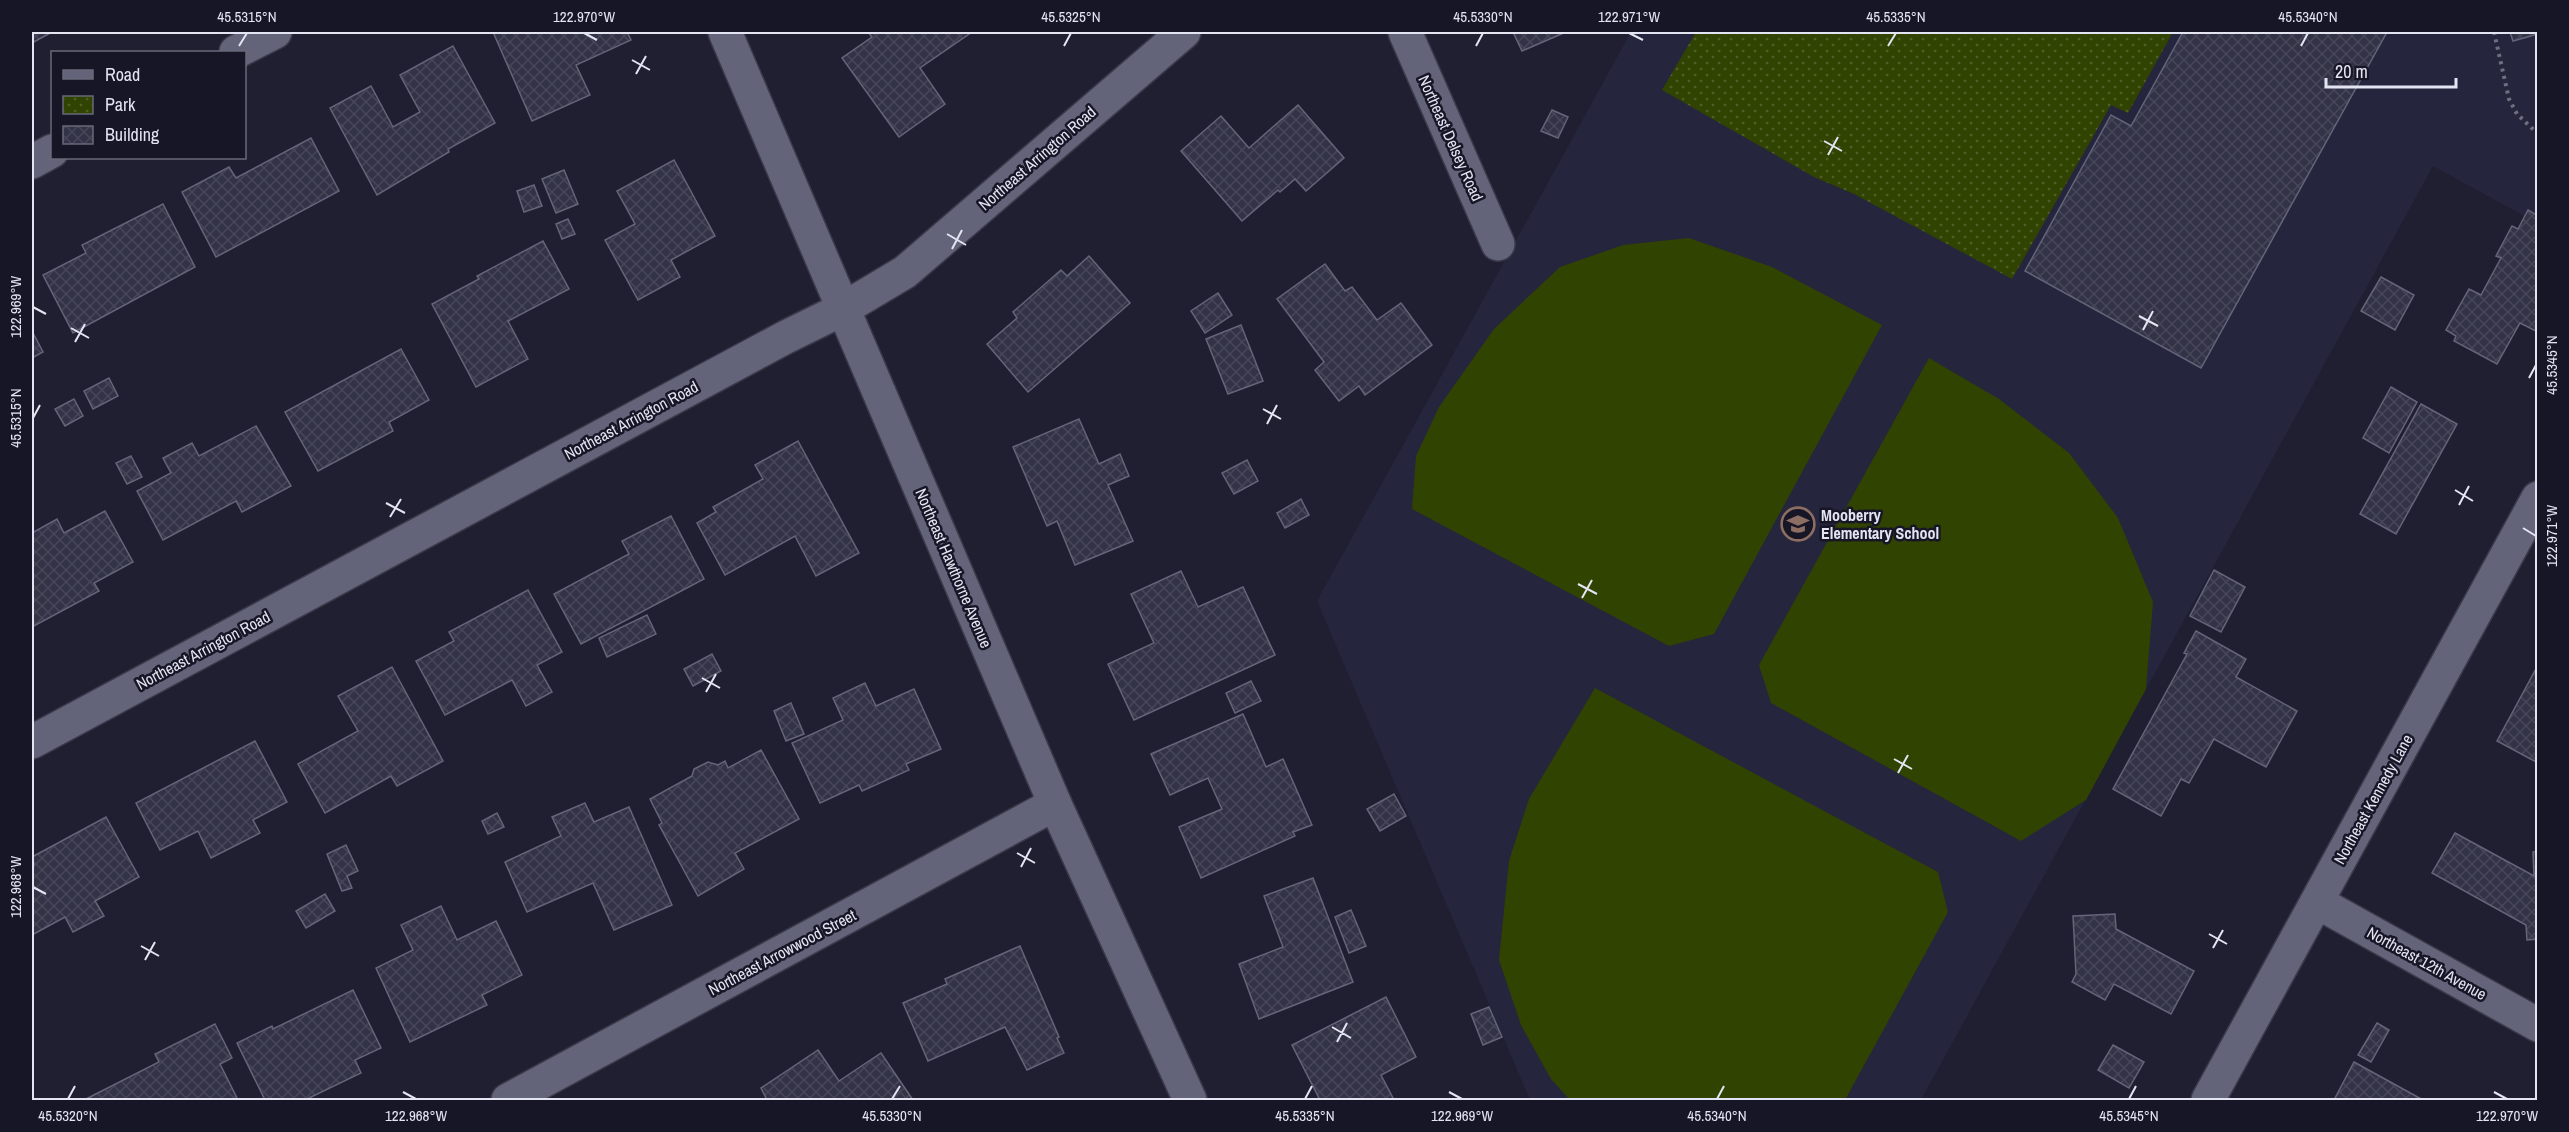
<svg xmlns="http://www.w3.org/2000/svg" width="2569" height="1132" font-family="'Archivo Narrow',sans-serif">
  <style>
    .built { fill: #25253d }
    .green { fill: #314300 }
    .park { fill: url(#park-dots) }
    .building { fill: url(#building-cross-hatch); stroke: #64657b; stroke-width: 1.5 }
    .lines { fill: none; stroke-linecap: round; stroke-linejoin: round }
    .minor-casing { stroke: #393949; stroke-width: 36 }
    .tertiary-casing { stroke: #393949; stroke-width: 36 }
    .path { stroke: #6f6f7f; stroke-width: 4; stroke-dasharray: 3 4.5; stroke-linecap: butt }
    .minor { stroke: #63637a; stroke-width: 33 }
    .tertiary { stroke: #63637a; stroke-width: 33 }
    .ticks { fill: none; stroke: #e4e5f2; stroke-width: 2 }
    .labels { text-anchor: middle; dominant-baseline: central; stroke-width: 5; stroke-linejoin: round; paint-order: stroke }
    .street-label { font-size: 16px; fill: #e4e5f2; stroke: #161627 }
    .poi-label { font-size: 16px; font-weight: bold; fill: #e4e5f2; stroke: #161627; text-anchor: start }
    .neatline { fill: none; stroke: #e4e5f2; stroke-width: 2 }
    .ticks-label { font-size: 15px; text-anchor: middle; fill: #e4e5f2 }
  </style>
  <defs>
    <pattern id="park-dots" width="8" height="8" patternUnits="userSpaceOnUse" patternTransform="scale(1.5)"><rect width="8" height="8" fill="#314300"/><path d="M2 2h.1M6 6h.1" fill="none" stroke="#4f5e26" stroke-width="1.8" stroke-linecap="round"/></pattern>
    <pattern id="building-cross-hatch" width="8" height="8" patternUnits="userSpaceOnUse" patternTransform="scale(1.5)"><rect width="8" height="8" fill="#333347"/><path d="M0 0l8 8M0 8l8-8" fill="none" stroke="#474759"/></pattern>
  </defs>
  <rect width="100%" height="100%" fill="#1f1f31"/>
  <!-- built -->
  <path class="built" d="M1631,32H2537V223L2433,166L1921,1100H1530L1317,601Z"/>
  <!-- green -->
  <g class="green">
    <path d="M1689,238L1772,267L1882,325L1714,634L1669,646L1412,509L1416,456L1439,407L1494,329L1560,267L1623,245Z"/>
    <path d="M1929,358L1999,399L2069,453L2118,518L2153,602L2146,689L2086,800L2021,841L1771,703L1759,665Z"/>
    <path d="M1595,688L1938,872L1948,912L1845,1100H1570L1551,1079L1521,1025L1499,960L1509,861L1529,799Z"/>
  </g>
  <!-- park -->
  <path class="park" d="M1696,32H2173L2128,113L2111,105L2012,279L1854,194L1814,177L1662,90Z"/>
  <!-- building -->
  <g class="building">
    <path d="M32,32H52L32,43Z"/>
    <path d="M493,32H627L631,40L576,65L590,95L532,121Z"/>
    <path d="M868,32H972L920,68L945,104L899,137L842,58L872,37Z"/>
    <path d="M1513,32H1566L1522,51Z"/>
    <path d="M2183,32H2387L2201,368L2025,271L2111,115L2131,126Z"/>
    <path d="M2510,32H2538V34L2513,41Z"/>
    <path d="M453,46L495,123L448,149L449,152L377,195L330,108L371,86L393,127L420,112L400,75Z"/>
    <path d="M1298,105L1344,158L1306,191L1295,179L1280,192L1278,190L1242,221L1181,151L1221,116L1249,148Z"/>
    <path d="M1552,110L1568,117L1558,138L1541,131Z"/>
    <path d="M311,138L339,191L216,257L182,192L229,167L236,178Z"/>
    <path d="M674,160L715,236L671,260L680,277L638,300L605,240L635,224L617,191Z"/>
    <path d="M564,170L578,204L556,213L542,179Z"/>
    <path d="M534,185L542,206L524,212L517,191Z"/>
    <path d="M163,204L195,267L73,333L43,275L86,253L82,245Z"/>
    <path d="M2528,210L2538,216V332L2520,323L2497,364L2454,341L2456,336L2446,330L2469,289L2481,295L2501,258L2496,256L2512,226L2518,229Z"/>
    <path d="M568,219L575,234L562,239L556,224Z"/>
    <path d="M543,241L569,289L508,321L528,359L476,387L432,304L479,279L477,276Z"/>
    <path d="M1089,256L1130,303L1028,392L987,344L1017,318L1013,312L1061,270L1067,276Z"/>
    <path d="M1325,264L1345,291L1352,287L1377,320L1401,303L1432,345L1365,395L1359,386L1339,401L1315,370L1324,362L1277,299Z"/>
    <path d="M2381,277L2414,295L2395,330L2361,311Z"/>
    <path d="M1218,293L1232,315L1205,333L1191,311Z"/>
    <path d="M1241,325L1263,381L1228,394L1206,339Z"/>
    <path d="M32,331L43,352L32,358Z"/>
    <path d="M401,349L429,400L389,422L393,431L318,471L285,412Z"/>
    <path d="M109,378L118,396L93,409L84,391Z"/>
    <path d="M2391,387L2417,402L2389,453L2363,438Z"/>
    <path d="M74,399L83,416L65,426L55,409Z"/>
    <path d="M2421,404L2457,424L2396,534L2360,514Z"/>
    <path d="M1079,419L1099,464L1120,454L1129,476L1108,485L1133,541L1075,565L1057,521L1047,526L1013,447Z"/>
    <path d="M256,426L291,486L242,512L236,501L163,540L137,491L171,473L163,458L192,443L199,456Z"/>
    <path d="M798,441L859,553L816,576L795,536L725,575L697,523L716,512L713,507L763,479L755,465Z"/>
    <path d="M131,456L142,477L127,484L116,463Z"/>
    <path d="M1247,460L1258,481L1234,494L1222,473Z"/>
    <path d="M1301,499L1309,515L1285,528L1277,513Z"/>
    <path d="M105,511L133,562L94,583L99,591L32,627V533L57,519L64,533Z"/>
    <path d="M671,516L704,579L581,644L554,594L629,554L622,541Z"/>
    <path d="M2214,570L2245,587L2221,632L2190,616Z"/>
    <path d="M1181,571L1198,607L1243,587L1275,655L1134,720L1108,664L1154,643L1131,594Z"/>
    <path d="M528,590L562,652L537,665L552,692L526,706L512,680L445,715L416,661L454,641L449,632Z"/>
    <path d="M647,615L656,634L607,657L599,638Z"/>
    <path d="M2196,631L2246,659L2236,677L2297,711L2266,767L2214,739L2189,783L2181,779L2161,816L2113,789L2187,654L2184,653Z"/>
    <path d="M712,654L721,671L693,686L684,669Z"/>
    <path d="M2538,665V763L2497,741Z"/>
    <path d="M392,667L443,761L397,786L391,776L325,813L298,764L358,731L338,696Z"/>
    <path d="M1251,681L1261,701L1235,713L1226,693Z"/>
    <path d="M865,683L876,706L914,689L941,749L906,764L909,770L862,791L859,785L820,803L792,743L843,720L833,698Z"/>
    <path d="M791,703L804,734L786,741L774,711Z"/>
    <path d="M1243,714L1266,767L1283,759L1312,825L1293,832L1295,836L1201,878L1179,827L1222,809L1208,778L1170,795L1151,754Z"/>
    <path d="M255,741L287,802L253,820L260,833L211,858L198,831L160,850L136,803Z"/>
    <path d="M761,750L799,819L735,853L744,869L698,896L659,825L662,823L650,799L692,776L694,769L708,762L718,765L725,761L728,768Z"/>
    <path d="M1394,794L1406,816L1380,831L1367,809Z"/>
    <path d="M585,803L594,822L629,807L672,905L614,930L593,883L527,912L505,862L561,836L552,817Z"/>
    <path d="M497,813L504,827L488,834L482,821Z"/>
    <path d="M106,817L139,877L95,901L104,916L73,932L65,917L32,935V867L34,865L32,857Z"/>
    <path d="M2455,833L2534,876L2533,852L2538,851V939L2527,940L2526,925L2432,873Z"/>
    <path d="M346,845L358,871L347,876L352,888L342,891L327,854Z"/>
    <path d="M1313,878L1353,982L1259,1019L1239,964L1283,947L1264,896Z"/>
    <path d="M325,894L335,911L306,928L296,911Z"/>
    <path d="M441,906L457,940L496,921L522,975L482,995L487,1005L410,1042L376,968L413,950L401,925Z"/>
    <path d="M1351,910L1366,946L1349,953L1335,917Z"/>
    <path d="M2115,914L2116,929L2194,971L2171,1014L2114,984L2105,1000L2072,982L2076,974L2073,916Z"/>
    <path d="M1020,946L1059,1037L1057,1038L1064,1053L1027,1070L1005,1027L928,1061L903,1003L947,984L945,979Z"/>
    <path d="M353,990L381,1048L355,1060L361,1073L305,1100H265L237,1043L272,1026L273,1029Z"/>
    <path d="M1386,997L1416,1057L1381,1075L1394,1100H1320L1292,1045Z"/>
    <path d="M1489,1007L1502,1037L1483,1045L1471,1014Z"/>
    <path d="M2377,1023L2389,1030L2371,1062L2358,1055Z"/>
    <path d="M215,1024L232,1058L220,1064L238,1100H84L159,1062L155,1054Z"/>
    <path d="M2113,1045L2144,1062L2129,1088L2098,1070Z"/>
    <path d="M818,1050L839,1081L881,1053L913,1100H767L761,1088Z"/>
    <path d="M2354,1062L2423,1100H2334Z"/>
  </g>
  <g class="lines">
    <defs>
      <g id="minor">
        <path d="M725,32L1055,804L1190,1100"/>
        <path d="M1405,32L1498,244"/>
        <path d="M236,52L275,32"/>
        <path d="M32,162L52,151"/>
        <path d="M2317,902L2538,1025"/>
        <path d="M508,1100L1055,804"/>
        <path d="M2208,1100L2538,498"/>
      </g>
      <path id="tertiary" d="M32,742L786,337L843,309L905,272L1184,32"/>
    </defs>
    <!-- minor casing -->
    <use href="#minor" class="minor-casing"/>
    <!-- tertiary casing -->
    <use href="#tertiary" class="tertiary-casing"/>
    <!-- path -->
    <path class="path" d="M2494,32L2509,99L2517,114L2538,134"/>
    <!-- minor -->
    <use href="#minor" class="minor"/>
    <!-- tertiary -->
    <use href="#tertiary" class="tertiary"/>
  </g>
  <!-- ticks -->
  <path class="ticks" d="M584,33L597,40M1629,33L1643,40M239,46L247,33M1064,46L1071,33M1476,46L1483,33M1888,46L1896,33M2301,46L2308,33M632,60L650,70M636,74L646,56M1824,141L1842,151M1828,155L1838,137M947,234L966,245M952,249L962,230M33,307L46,314M2139,316L2158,326M71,328L89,338M2143,330L2153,311M75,342L85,324M2529,378L2536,365M1263,409L1281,419M33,418L40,405M1267,424L1277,405M2455,490L2473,501M386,503L405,513M2459,505L2469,486M390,517L401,499M2523,528L2536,536M1578,584L1597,594M1582,598L1592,580M702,678L720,688M706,692L716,674M1894,759L1912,769M1898,773L1908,755M1017,853L1035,863M1021,867L1031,848M33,887L46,894M2209,934L2227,944M141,946L159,956M2213,948L2223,930M145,960L155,942M1332,1027L1351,1038M1337,1042L1347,1023M403,1092L416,1099M1449,1092L1462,1099M2494,1092L2507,1099M68,1099L75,1086M892,1099L900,1086M1305,1099L1312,1086M1717,1099L1724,1086M2129,1099L2136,1086"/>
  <!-- icons -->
  <defs>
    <symbol id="school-ring" viewBox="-11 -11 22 22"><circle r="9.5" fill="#161627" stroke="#8d6e63" stroke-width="1.5"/><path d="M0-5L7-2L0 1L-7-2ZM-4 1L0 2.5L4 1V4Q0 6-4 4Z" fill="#8d6e63"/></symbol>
  </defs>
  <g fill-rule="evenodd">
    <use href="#school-ring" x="1779" y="505" width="38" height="38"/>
  </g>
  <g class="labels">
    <!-- street labels -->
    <g class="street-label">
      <text transform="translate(1451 138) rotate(66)">Northeast Delsey Road</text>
      <text transform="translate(1037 158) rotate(-41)">Northeast Arrington Road</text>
      <text transform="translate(631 420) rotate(-28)">Northeast Arrington Road</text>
      <text transform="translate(954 568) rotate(67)">Northeast Hawthorne Avenue</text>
      <text transform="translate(203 650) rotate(-28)">Northeast Arrington Road</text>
      <text transform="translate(2373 799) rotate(-61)">Northeast Kennedy Lane</text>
      <text transform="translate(782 952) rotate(-28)">Northeast Arrowwood Street</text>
      <text transform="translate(2427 963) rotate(29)">Northeast 12th Avenue</text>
    </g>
    <!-- poi labels -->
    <g class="poi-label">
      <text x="1821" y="515">Mooberry<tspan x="1821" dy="18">Elementary School</tspan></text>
    </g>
  </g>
  <!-- border -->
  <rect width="2569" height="1132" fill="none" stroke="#161627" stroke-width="66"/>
  <!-- legend -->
  <rect x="51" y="51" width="195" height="108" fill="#161627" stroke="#686978" stroke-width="1.5"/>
  <rect x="63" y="70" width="30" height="9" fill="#63637a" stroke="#686978" stroke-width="1.5"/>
  <text x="105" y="81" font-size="18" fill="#e4e5f2">Road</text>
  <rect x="63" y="96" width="30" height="18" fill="url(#park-dots)" stroke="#686978" stroke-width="1.5"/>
  <text x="105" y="111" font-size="18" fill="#e4e5f2">Park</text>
  <rect x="63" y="126" width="30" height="18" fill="url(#building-cross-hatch)" stroke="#686978" stroke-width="1.5"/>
  <text x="105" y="141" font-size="18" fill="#e4e5f2">Building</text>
  <!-- scale -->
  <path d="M2326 78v9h130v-9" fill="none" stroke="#e4e5f2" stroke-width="3"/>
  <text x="2335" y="78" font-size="18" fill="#e4e5f2" stroke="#161627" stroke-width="4.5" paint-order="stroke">20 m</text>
  <rect x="33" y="33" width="2503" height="1066" class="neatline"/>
  <g class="ticks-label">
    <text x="247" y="22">45.5315°N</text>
    <text x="584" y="22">122.970°W</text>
    <text x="1071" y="22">45.5325°N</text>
    <text x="1483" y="22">45.5330°N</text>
    <text x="1629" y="22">122.971°W</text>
    <text x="1896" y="22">45.5335°N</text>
    <text x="2308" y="22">45.5340°N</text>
    <text transform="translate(16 307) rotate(-90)" y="5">122.969°W</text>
    <text transform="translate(2552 365) rotate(-90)" y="5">45.5345°N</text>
    <text transform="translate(16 418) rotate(-90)" y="5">45.5315°N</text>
    <text transform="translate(2552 536) rotate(-90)" y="5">122.971°W</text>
    <text transform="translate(16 887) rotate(-90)" y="5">122.968°W</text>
    <text x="68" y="1121">45.5320°N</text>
    <text x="416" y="1121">122.968°W</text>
    <text x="892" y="1121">45.5330°N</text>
    <text x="1305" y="1121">45.5335°N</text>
    <text x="1462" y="1121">122.969°W</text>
    <text x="1717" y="1121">45.5340°N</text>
    <text x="2129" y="1121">45.5345°N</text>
    <text x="2507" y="1121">122.970°W</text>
  </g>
</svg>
